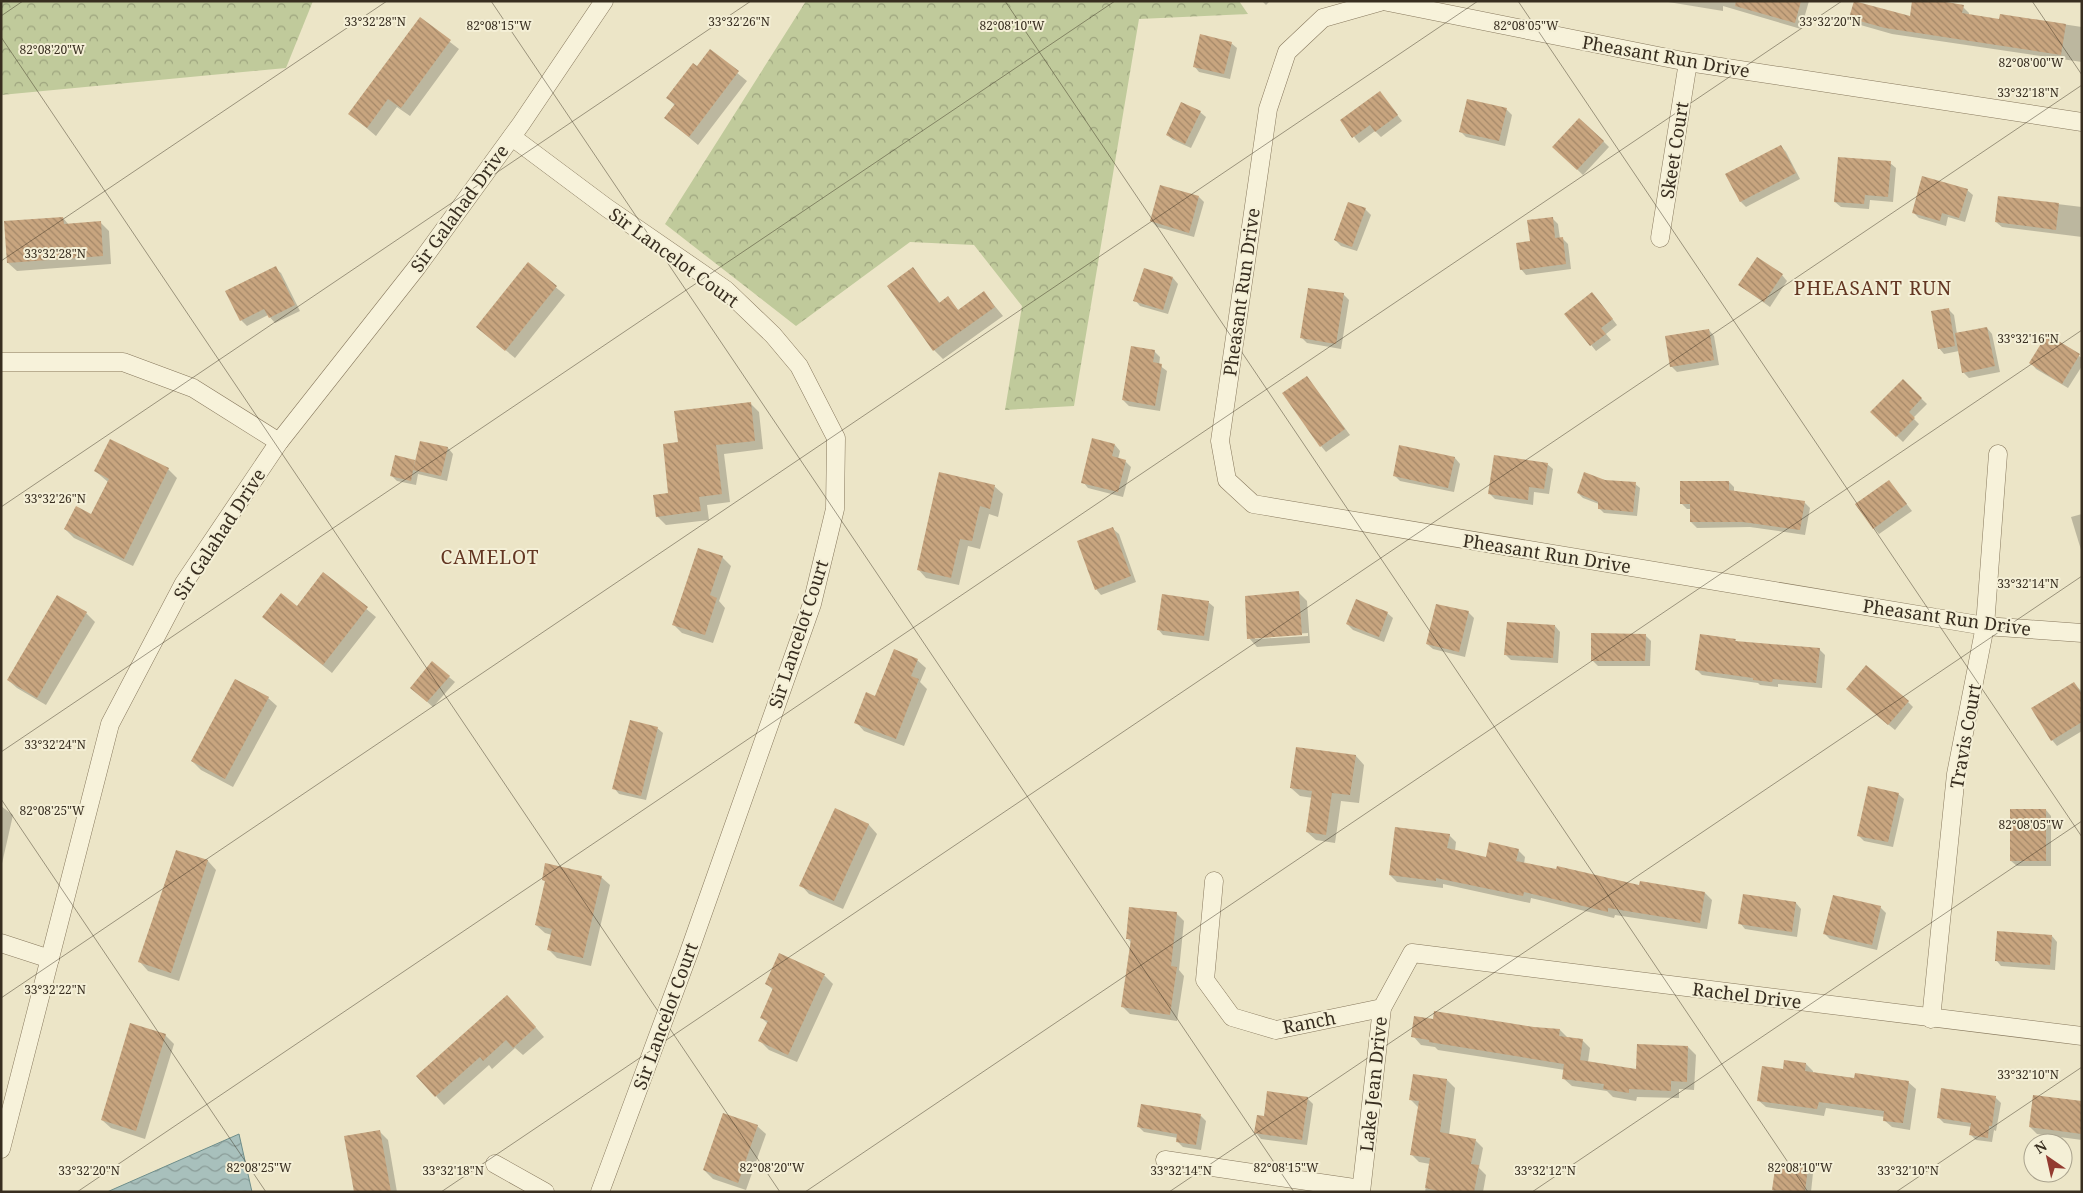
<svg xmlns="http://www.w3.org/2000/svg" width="2083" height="1193" font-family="'Noto Serif',serif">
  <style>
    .forest { fill: url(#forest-crowns) }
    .water { fill: url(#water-waves); stroke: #6f8e8a }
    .shadow { fill: #0003; fill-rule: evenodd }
    .building { fill: url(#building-back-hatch) }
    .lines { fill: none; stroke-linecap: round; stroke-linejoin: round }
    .street-casing { stroke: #87785d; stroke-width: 19 }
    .street { stroke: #f7f2da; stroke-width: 18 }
    .ticks { fill: none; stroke: #382e20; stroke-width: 1; stroke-opacity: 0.45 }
    .labels { text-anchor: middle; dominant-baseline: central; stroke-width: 4; stroke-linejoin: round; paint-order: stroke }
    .street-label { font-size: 18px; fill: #382e20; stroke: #f4efd6 }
    .neighbourhood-label { font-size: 19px; letter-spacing: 1px; fill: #633622; stroke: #f4efd6 }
    .ticks-label { font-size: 12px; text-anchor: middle; fill: #382e20; stroke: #f4efd6; stroke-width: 4; stroke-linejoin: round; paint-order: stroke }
  </style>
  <defs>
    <pattern id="forest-crowns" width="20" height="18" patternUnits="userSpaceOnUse" patternTransform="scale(1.25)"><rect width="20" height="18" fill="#c0ca9b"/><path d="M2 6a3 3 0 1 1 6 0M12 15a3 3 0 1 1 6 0" fill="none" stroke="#9da47e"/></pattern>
    <pattern id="water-waves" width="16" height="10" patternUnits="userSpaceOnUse" patternTransform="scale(1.25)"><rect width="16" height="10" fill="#a8c0bc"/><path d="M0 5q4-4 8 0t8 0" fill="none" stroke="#8a9c98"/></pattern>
    <pattern id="building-back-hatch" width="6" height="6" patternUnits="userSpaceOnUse" patternTransform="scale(1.25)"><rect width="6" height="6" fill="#c8a57f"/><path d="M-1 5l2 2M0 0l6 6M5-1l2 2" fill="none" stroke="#a38768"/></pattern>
  </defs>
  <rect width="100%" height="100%" fill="#ece5c7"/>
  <!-- forest -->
  <g class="forest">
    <path d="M1,1H313L286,68L1,95Z"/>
    <path d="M806,1H1239L1248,14L1139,19L1074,406L1005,410L1022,306L974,245L910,242L796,326L665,224Z"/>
  </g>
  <!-- water -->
  <path class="water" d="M239,1134L252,1192H107Z"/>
  <!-- shadow -->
  <g class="shadow">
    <path d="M1262,1H1270L1266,5Z"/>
    <path d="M1809,1L1801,29L1723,6V11L1662,1Z"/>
    <path d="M1963,7L1969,13V16L2000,21L2001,15L2082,27V62L1892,34L1857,24L1851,17H1911Z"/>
    <path d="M420,19L459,49L410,116L397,107L376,136L350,114Z"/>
    <path d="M1231,43L1237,48L1230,79L1199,72L1194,66Z"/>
    <path d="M710,51L747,81L698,145L666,118L675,106L668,98L698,67Z"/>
    <path d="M1380,93L1402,121L1381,137L1375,131L1359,143L1342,121Z"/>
    <path d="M1506,109L1512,115L1505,146L1466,137L1461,132Z"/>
    <path d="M1200,112L1206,117L1191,148L1173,140L1167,135Z"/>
    <path d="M1603,141L1609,147L1583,175L1559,152Z"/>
    <path d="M1781,146L1786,152L1800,179L1746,207L1741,202L1726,175Z"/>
    <path d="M1890,163L1896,168L1893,202L1870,200L1869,209L1841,207L1835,202Z"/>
    <path d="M1967,190L1973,195L1965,222L1948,217L1946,226L1919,218L1913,212Z"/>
    <path d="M1199,197L1204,202L1194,237L1157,227L1151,221Z"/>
    <path d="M1999,197L2082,207V237L2002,227L1996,222Z"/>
    <path d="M1365,209L1371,215L1357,251L1341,246L1335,240Z"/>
    <path d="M63,218L69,225L100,222L109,231L111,264L17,271L8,263Z"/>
    <path d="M1552,218L1558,224L1560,239L1562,238L1568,244L1571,269L1526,275L1521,269L1531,243Z"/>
    <path d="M528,264L565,295L515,358L478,327Z"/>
    <path d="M275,268L281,273L300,311L275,323L268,315L247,326L241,320Z"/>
    <path d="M913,269L940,303L948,298L959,311L984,293L1003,316L943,359L934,350L888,286Z"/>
    <path d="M1144,269L1173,278L1178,284L1168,314L1140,306L1135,300Z"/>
    <path d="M1782,275L1787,281L1770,307L1739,285Z"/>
    <path d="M1343,294L1349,300L1341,349L1307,343L1302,338Z"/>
    <path d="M1598,300L1617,325L1606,334L1611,340L1596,351L1566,314Z"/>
    <path d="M1949,310L1954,315L1957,334L1987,328L1992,334L2000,372L1969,378L1963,372L1959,351L1944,354L1939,348Z"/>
    <path d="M1709,330L1714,336L1719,365L1677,372L1671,366Z"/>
    <path d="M2048,336L2082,358V366L2068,388L2036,369L2031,363Z"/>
    <path d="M1154,351L1160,357L1159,365L1167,371L1160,411L1129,406L1123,400Z"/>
    <path d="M1307,377L1350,435L1326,452L1321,446Z"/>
    <path d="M1903,381L1927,404L1913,418L1919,424L1903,442L1872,412Z"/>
    <path d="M750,403L759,412L763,449L724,454L730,502L707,505L709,520L666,525L657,516L670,494L679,443Z"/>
    <path d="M1093,440L1115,445L1120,451L1118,459L1125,461L1131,467L1123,497L1088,488L1083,482Z"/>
    <path d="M448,448L453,454L447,481L418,474L416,485L397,481L392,476L414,461L416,463Z"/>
    <path d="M1455,458L1460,464L1454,492L1400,481L1394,475Z"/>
    <path d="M1547,464L1553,469L1549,494L1534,492L1533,505L1495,499L1489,493Z"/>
    <path d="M168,469L177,478L133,566L74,538L65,529L92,515L108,482L95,471Z"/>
    <path d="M1605,481L1635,484L1640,488L1637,516L1604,513L1599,508V504L1583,498L1578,493Z"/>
    <path d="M1889,481L1912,511L1879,534L1874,528Z"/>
    <path d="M1729,482L1734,487V492L1804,502L1810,508L1805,535L1750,527L1697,528L1691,522V509H1687L1681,503Z"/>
    <path d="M994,486L1003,494L998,517L989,514L980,549L968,546L959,585L926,578L918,569Z"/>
    <path d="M2082,514V553L2071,517Z"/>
    <path d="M1113,529L1119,534L1136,582L1101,595L1096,589Z"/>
    <path d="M722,557L731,566L719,601L725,608L713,643L682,633L673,624Z"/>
    <path d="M324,574L376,617L332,673L264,617L297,607Z"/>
    <path d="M1299,593L1307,601L1310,643L1257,647L1249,638ZM1308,633V636L1255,639V637Z"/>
    <path d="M57,596L86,613L95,622L46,705L17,688L8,680Z"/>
    <path d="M1208,602L1214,607L1209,641L1163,635L1158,629Z"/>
    <path d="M1468,612L1474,618L1465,657L1433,649L1427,644Z"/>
    <path d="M1387,613L1393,618L1384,642L1353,630L1347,624Z"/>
    <path d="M1555,626L1560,632L1558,663L1511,660L1505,654Z"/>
    <path d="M1645,635L1651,641L1650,666H1598L1592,660Z"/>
    <path d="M1735,640L1737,642L1819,649L1825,655L1822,688L1778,684V687L1760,685L1758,683L1702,675L1696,669Z"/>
    <path d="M917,660L926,668L920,682L927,689L904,746L864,731L856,722L876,697Z"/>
    <path d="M449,677L455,682L433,707L417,693Z"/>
    <path d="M2074,683L2082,692V731L2057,746L2052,740Z"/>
    <path d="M1853,695L1908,702L1913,707L1895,730Z"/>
    <path d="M268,698L277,706L233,787L201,770L192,761Z"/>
    <path d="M657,728L663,733L646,800L619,794L614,788Z"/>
    <path d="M1356,756L1364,765L1359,803L1341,801L1335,843L1316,840L1307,832L1313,798L1300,796L1291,788Z"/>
    <path d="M1898,794L1904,799L1893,847L1864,841L1858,835Z"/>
    <path d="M1,806L13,815L1,868Z"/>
    <path d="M836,810L869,825L877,834L843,909L809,894L801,885Z"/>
    <path d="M2046,810L2051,816V866H2017L2011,861Z"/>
    <path d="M1449,835L1456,842L1455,851L1487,858L1518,850L1525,857L1524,864L1640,886L1705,893L1712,900L1707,929L1615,915L1614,918L1531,898L1530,903L1443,884V888L1397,882L1390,875Z"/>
    <path d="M176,851L208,861L216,870L179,981L148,971L140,962Z"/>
    <path d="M601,877L610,885L591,966L557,958L549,950L552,935L545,933L536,925L546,883L543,879Z"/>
    <path d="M1744,895L1796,903L1801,909L1797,937L1745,929L1740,923Z"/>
    <path d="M1880,907L1886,913L1877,950L1830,939L1825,934Z"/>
    <path d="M1176,913L1184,921L1179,970L1184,976L1177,1021L1130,1014L1123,1007L1132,943L1127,938Z"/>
    <path d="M2052,936L2057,942L2055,970L2001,966L1996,960Z"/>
    <path d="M779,955L825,976L833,984L797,1062L769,1050L760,1041L768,1024L761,1017L774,991L766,983Z"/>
    <path d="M516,1005L544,1037L523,1055L515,1048L492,1069L489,1065L444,1105L436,1096Z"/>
    <path d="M1434,1020L1560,1030L1568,1038L1582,1040L1590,1048L1588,1062L1637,1070L1688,1047L1696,1055L1694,1090L1679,1089V1098L1637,1097L1636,1101L1613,1097L1607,1091L1572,1086L1563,1078L1565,1070L1438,1050L1435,1047L1421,1045L1413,1036Z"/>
    <path d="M165,1035L174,1044L145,1139L111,1128L102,1120Z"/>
    <path d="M1806,1064L1813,1071V1074L1855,1079L1908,1082L1916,1089L1910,1130L1892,1127L1884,1120L1885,1117L1826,1108L1824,1116L1766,1107L1758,1100L1784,1070Z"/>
    <path d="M1447,1080L1455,1088L1449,1135L1475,1140L1483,1148L1479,1168L1486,1175L1483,1192H1425L1430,1164L1419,1162L1411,1154L1419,1108L1411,1100Z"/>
    <path d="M1995,1097L2001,1103L1996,1131L1994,1130L1992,1142L1976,1140L1971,1135L1972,1127L1944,1123L1938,1117Z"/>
    <path d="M1307,1098L1313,1104L1307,1145L1261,1139L1256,1133L1265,1118Z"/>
    <path d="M2082,1103V1140L2037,1134L2030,1127Z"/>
    <path d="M1142,1105L1201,1116L1206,1121L1201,1150L1183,1147L1177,1141L1178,1138L1144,1132L1138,1126Z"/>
    <path d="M757,1126L766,1134L746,1190L713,1179L704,1170Z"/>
    <path d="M379,1131L388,1140L397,1192H355Z"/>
    <path d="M1808,1168L1813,1173L1811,1192H1775L1773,1190Z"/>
  </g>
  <!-- building -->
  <g class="building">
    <path d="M1736,1H1801L1795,23L1735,6Z"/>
    <path d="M1854,1L1910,16L1912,1H1940L1964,5L1962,13L1999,19L2000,14L2066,24L2061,55L1885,28L1849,18Z"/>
    <path d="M420,17L451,40L401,108L388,99L367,128L348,114Z"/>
    <path d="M1200,34L1232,42L1224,74L1193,67Z"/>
    <path d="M710,49L739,71L689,137L664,118L675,104L666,98L693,63L697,66Z"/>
    <path d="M1380,91L1398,115L1375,132L1370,125L1352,138L1340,120Z"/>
    <path d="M1467,99L1507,108L1499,141L1459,132Z"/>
    <path d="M1181,102L1201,111L1185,144L1166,135Z"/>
    <path d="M1579,118L1604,141L1577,170L1552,147Z"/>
    <path d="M1781,145L1796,173L1740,202L1725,174Z"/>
    <path d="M1838,157L1891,161L1888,197L1865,195L1864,204L1834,202Z"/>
    <path d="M1922,176L1968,189L1959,218L1942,213L1940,221L1912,213Z"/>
    <path d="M1160,185L1199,196L1189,233L1150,221Z"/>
    <path d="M1998,196L2059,203L2056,230L1995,222Z"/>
    <path d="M1348,202L1366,208L1352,247L1334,240Z"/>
    <path d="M63,217L64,224L101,221L103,256L7,263L4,221Z"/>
    <path d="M1553,217L1555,238L1563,237L1566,264L1520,270L1516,243L1530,241L1527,220Z"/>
    <path d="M1757,257L1783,274L1764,302L1738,285Z"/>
    <path d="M528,262L557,286L505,351L476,327Z"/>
    <path d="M276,266L295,305L269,318L264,309L240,321L225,291Z"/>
    <path d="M913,267L939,303L948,296L958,310L984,291L995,307L933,351L887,286Z"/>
    <path d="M1144,268L1173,277L1163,310L1133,301Z"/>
    <path d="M1308,288L1344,293L1336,344L1300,338Z"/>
    <path d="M1592,292L1613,319L1601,328L1606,334L1590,346L1564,314Z"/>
    <path d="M1949,308L1955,346L1938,349L1931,311Z"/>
    <path d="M1987,327L1995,366L1962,373L1955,333Z"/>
    <path d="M1709,329L1714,360L1670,367L1665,336Z"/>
    <path d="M2047,334L2080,354L2062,384L2029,363Z"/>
    <path d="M1131,346L1155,350L1153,362L1162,364L1155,406L1122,400Z"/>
    <path d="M1307,376L1345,429L1320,447L1282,393Z"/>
    <path d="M1903,379L1922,398L1909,412L1915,418L1896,437L1870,412Z"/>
    <path d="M751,402L755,441L716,445L722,494L699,497L701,511L656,517L653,495L668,493L663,444L678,442L674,411Z"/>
    <path d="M1092,438L1115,444L1112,456L1126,460L1118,492L1081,483Z"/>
    <path d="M110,439L169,468L124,559L64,529L76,506L91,514L109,479L94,471Z"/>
    <path d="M420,441L448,447L441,476L413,470Z"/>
    <path d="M1399,445L1455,457L1448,488L1393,476Z"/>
    <path d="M395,455L415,460L411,481L390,476Z"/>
    <path d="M1494,455L1548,463L1544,489L1529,487L1528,500L1488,494Z"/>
    <path d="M939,472L995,485L990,509L980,506L972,541L960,539L951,578L917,570Z"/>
    <path d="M1584,472L1605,480L1636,482L1633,512L1598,509V502L1577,493Z"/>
    <path d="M1889,480L1907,504L1873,529L1855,504Z"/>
    <path d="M1680,481H1729V490L1805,501L1800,530L1743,522H1690V504H1680Z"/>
    <path d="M1113,527L1131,576L1095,590L1077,541Z"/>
    <path d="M698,548L723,556L710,595L717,598L705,635L672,625Z"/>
    <path d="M323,572L368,607L323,665L262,617L281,593L297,606Z"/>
    <path d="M1299,591L1302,635L1247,639L1245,596Z"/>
    <path d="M1162,594L1209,601L1204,636L1157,630Z"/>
    <path d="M57,595L87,612L37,698L7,680Z"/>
    <path d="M1356,599L1388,612L1379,637L1346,624Z"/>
    <path d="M1436,604L1469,611L1459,652L1426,644Z"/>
    <path d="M1507,622L1555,625L1553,658L1504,655Z"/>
    <path d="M1591,633L1646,634L1645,661H1591Z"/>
    <path d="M1700,634L1736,639L1735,641L1820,648L1816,683L1773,679L1772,682L1753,680V678L1695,670Z"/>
    <path d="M894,649L918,659L911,676L919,679L896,739L854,723L866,692L875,696Z"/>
    <path d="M432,661L450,676L427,702L410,688Z"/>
    <path d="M1866,665L1909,701L1888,725L1846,689Z"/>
    <path d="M235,679L269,697L225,779L191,761Z"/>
    <path d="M2074,682L2082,694V722L2051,741L2031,708Z"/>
    <path d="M630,720L658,727L641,796L612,789Z"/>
    <path d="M1296,747L1356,755L1350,795L1332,793L1326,835L1306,832L1312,791L1290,788Z"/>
    <path d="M1868,786L1899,793L1888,842L1857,836Z"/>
    <path d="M835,808L869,824L834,901L799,886Z"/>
    <rect x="2010" y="809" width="36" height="52"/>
    <path d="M1395,827L1450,834L1447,848L1486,857L1489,842L1519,849L1516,861L1556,869L1557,866L1639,885L1640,881L1705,892L1700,923L1608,908V912L1524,892L1523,896L1436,878V881L1389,875Z"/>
    <path d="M176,850L208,860L171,973L138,962Z"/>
    <path d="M545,863L602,876L583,958L547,950L552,929L535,925L545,881L542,880Z"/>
    <path d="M1743,894L1796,902L1792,932L1738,924Z"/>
    <path d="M1833,895L1881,906L1872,945L1823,934Z"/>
    <path d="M1129,907L1177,912L1171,966L1177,967L1170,1015L1121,1007L1131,939H1126Z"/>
    <path d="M1997,931L2052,935L2050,965L1995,961Z"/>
    <path d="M779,953L825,974L788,1055L758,1041L768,1021L760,1018L773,988L765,984Z"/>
    <path d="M507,995L536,1027L513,1048L506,1040L483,1061L480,1057L435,1097L416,1076Z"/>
    <path d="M1434,1011L1534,1027L1560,1029L1559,1036L1583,1039L1580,1060L1636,1069L1637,1044L1688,1046L1687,1082L1671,1081V1091L1629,1089V1093L1603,1089L1604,1084L1562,1079L1564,1064L1429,1042V1040L1411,1037L1414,1016L1433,1019Z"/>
    <path d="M130,1023L166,1034L136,1131L101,1120Z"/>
    <path d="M1784,1060L1806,1063L1805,1071L1854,1078L1855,1073L1909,1081L1903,1123L1883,1121L1884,1111L1819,1102L1817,1109L1757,1101L1762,1066L1783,1069Z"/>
    <path d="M1413,1074L1447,1079L1440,1132L1476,1139L1471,1164L1479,1165L1474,1192H1443L1425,1188L1430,1158L1410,1155L1419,1101L1409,1100Z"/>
    <path d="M1941,1088L1996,1096L1992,1126H1989L1988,1138L1969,1135L1971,1123L1937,1118Z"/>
    <path d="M1267,1091L1308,1097L1302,1140L1254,1133L1257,1115L1264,1116Z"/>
    <path d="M2033,1095L2082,1101V1134L2029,1127Z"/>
    <path d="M1141,1104L1201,1114L1196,1145L1176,1142L1177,1134L1137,1127Z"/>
    <path d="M723,1113L758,1125L738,1183L703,1170Z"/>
    <path d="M380,1130L391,1192H354L344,1136Z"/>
    <path d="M1776,1162L1808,1167L1805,1192L1772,1190Z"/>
  </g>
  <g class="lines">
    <defs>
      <g id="street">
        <path d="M2082,122L1688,62L1383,1L1323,18L1287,52L1268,109L1220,441L1227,480L1253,504L1985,626L2082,633"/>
        <path d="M512,137L607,208L726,290L773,335L799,366L836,438L835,509L812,604L688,955L600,1192"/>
        <path d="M1660,238L1688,62"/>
        <path d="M1,362H123L193,388L279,442"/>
        <path d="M1214,881L1205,980L1232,1017L1276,1030L1382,1008"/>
        <path d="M1,943L50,959"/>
        <path d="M1931,1019L1956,774L1985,626L1998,454"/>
        <path d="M1,1149L110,724L184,583L279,442L417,267L521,124L604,1"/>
        <path d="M1165,1160L1361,1189"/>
        <path d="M495,1164L545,1192"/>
        <path d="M1361,1192L1382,1008L1412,953L2082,1036"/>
      </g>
    </defs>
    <!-- street casing -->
    <use href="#street" class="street-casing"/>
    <!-- street -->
    <use href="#street" class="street"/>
  </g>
  <!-- ticks -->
  <path class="ticks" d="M491,1L1294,1192M1005,1L1808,1192M1518,1L2082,837M2032,1L2082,75M1,16L23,1M1,37L780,1192M1,261L387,1M1,507L751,1M1,752L1115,1M1,799L266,1192M1,998L1478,1M77,1192L1842,1M441,1192L2082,85M805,1192L2082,330M1169,1192L2082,576M1532,1192L2082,821M1896,1192L2082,1067"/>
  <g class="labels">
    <!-- street labels -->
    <g class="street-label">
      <text transform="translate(1666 56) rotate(10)">Pheasant Run Drive</text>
      <text transform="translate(1674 150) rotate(-81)">Skeet Court</text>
      <text transform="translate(459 208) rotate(-54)">Sir Galahad Drive</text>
      <text transform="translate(674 257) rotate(36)">Sir Lancelot Court</text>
      <text transform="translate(1241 292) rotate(-82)">Pheasant Run Drive</text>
      <text transform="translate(219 534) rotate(-57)">Sir Galahad Drive</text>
      <text transform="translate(1547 553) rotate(9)">Pheasant Run Drive</text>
      <text transform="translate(1947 617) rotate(8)">Pheasant Run Drive</text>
      <text transform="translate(798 634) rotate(-72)">Sir Lancelot Court</text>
      <text transform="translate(1965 736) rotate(-80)">Travis Court</text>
      <text transform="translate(1747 995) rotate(7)">Rachel Drive</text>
      <text transform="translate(665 1016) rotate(-70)">Sir Lancelot Court</text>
      <text transform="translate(1309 1022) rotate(-11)">Ranch</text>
      <text transform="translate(1373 1084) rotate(-84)">Lake Jean Drive</text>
    </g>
    <!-- neighbourhood labels -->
    <g class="neighbourhood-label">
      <text x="1873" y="288">PHEASANT RUN</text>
      <text x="490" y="557">CAMELOT</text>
    </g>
  </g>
  <g class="ticks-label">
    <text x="375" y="26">33°32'28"N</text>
    <text x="739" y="26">33°32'26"N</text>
    <text x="1830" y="26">33°32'20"N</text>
    <text x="499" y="30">82°08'15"W</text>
    <text x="1012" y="30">82°08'10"W</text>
    <text x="1526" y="30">82°08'05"W</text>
    <text x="52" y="54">82°08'20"W</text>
    <text x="2031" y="67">82°08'00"W</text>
    <text x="2028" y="97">33°32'18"N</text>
    <text x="55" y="258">33°32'28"N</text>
    <text x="2028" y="343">33°32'16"N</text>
    <text x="55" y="503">33°32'26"N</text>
    <text x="2028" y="588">33°32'14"N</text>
    <text x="55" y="749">33°32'24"N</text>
    <text x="52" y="815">82°08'25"W</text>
    <text x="2031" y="829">82°08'05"W</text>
    <text x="55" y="994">33°32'22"N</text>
    <text x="2028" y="1079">33°32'10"N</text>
    <text x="259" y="1172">82°08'25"W</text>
    <text x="772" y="1172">82°08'20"W</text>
    <text x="1286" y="1172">82°08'15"W</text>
    <text x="1800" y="1172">82°08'10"W</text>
    <text x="89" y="1175">33°32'20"N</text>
    <text x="453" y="1175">33°32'18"N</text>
    <text x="1181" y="1175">33°32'14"N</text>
    <text x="1545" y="1175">33°32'12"N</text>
    <text x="1908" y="1175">33°32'10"N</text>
  </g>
  <!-- border -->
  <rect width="2083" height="1193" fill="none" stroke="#382e20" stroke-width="5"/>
  <!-- north arrow -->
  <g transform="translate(2048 1158) rotate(326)"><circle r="24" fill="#f4efd6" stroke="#a9a28d"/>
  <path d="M0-4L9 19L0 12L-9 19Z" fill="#933a30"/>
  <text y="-8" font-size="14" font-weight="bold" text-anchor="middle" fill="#382e20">N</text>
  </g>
</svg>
